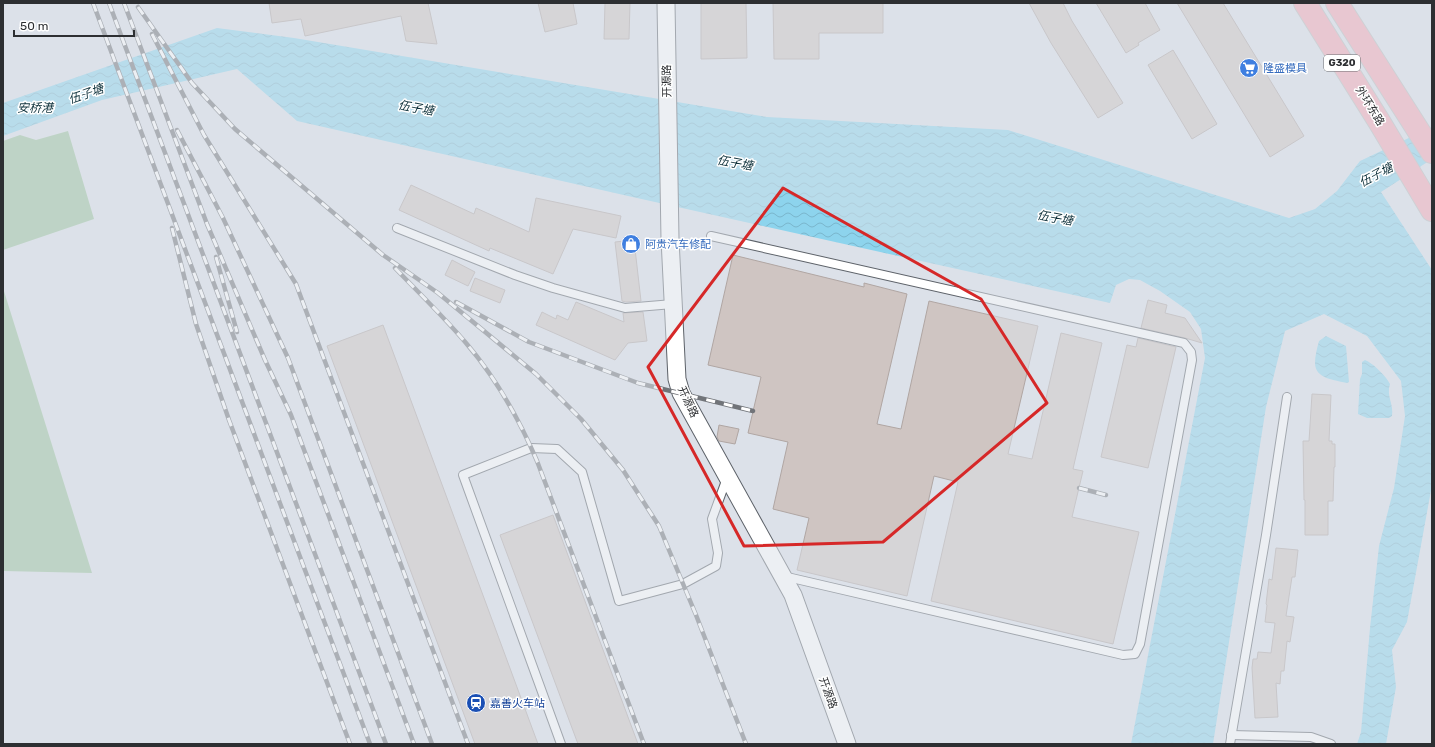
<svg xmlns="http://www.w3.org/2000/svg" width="1435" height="747" font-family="Rubik,'Noto Sans SC',sans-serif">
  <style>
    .green { fill: #9ac29b }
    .water { fill: url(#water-waves) }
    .building { fill: #cfc5c2; stroke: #b0a6a3 }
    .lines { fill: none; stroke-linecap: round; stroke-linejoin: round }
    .lane-casing { stroke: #5d6269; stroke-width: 10 }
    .street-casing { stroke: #5d6269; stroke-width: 19 }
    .highway-casing { stroke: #bcbcbd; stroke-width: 24 }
    .lane { stroke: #fff; stroke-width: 8 }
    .street { stroke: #fff; stroke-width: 17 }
    .highway { stroke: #f5a7b4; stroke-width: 22 }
    .rail-casing { stroke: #717479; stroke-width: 4.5 }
    .rail { stroke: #fff; stroke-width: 3; stroke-dasharray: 9; stroke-linecap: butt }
    .marked { fill: none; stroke: #d62828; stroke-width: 3; stroke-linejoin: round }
    .labels { text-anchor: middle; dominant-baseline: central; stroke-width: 3; stroke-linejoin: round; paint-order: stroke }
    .shield { fill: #fff; stroke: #6c6d70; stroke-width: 1 }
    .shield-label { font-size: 10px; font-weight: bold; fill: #2d2f32 }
    .shop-label { font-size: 11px; fill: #366cbe; stroke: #fff; text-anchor: start }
    .street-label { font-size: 11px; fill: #2d2f32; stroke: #fff }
    .transit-label { font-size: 11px; fill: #164399; stroke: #fff; text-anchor: start }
    .water-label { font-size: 12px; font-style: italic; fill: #0f323c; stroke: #fff }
  </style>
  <defs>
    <pattern id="water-waves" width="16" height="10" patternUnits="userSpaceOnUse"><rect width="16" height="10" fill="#8dd4ed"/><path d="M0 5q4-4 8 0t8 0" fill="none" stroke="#7ab6cc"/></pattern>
  </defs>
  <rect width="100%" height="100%" fill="#dce1e9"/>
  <!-- green -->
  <g class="green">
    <path d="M68,131L94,219L3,250V141L20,135L36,140Z"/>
    <path d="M3,288L92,573L3,571Z"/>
  </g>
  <!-- water -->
  <g class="water">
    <path d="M217,28L294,38L767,117L1008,130L1289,218L1315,209L1337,191L1360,161L1432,127V159L1381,192L1432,270V485L1407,622L1392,650L1396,687L1386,744H1357L1361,732L1370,628L1379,546L1394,488L1405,416L1401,381L1367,336L1324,314L1285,331L1266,407L1213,744H1131L1205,358L1201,329L1190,312L1160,291L1140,280L1129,279L1116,285L1110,303L628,196L297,121L237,69L102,100L3,136V103Z"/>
    <path d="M1326,336L1346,346L1349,382L1347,383C1335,380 1315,379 1315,363C1315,356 1317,348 1319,341Z"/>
    <path d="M1365,360C1373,363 1386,376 1390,384C1386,396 1394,404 1392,416L1389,418H1367L1358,414L1360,379L1362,374V362Z"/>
  </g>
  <!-- building -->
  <g class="building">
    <path d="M269,3H428L437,44L406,41L401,16L305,36L301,19L272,23Z"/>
    <path d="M538,3H573L577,24L545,32Z"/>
    <path d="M605,3H630L629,39H604Z"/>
    <path d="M701,3H746L747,58L701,59Z"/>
    <path d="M773,3H883V33H819V59H774Z"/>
    <path d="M1029,3H1063L1072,21L1123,103L1098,118L1051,43Z"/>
    <path d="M1096,3H1145L1160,30L1138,43L1139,45L1126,53Z"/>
    <path d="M1177,3H1223L1304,136L1270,157Z"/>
    <path d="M1173,50L1217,124L1192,139L1148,65Z"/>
    <path d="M411,185L474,214L476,208L529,232L536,198L621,216L616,238L573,229L553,274L490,248L489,251L399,210Z"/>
    <path d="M634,240L641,301L626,302L622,301L615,242Z"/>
    <path d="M733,255L864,287V283L907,294L877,424L901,429L929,301L1038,326L1008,454L1032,459L1061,333L1102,343L1073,469L1083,471L1072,517L1139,532L1113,644L931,601L958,482L934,476L907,596L797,570L809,518L773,509L788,442L748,433L761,377L708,365Z"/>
    <path d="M452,260L475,272L468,286L445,275Z"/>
    <path d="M475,278L505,290L500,303L470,291Z"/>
    <path d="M1148,300L1167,305L1165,313L1185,318L1202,343L1185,338L1141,328Z"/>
    <path d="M576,302L624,322L623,313L643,312L647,341L628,343L615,360L536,325L542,312L556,319L557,315L568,320Z"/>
    <path d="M383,325L538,744H475L327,346Z"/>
    <path d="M1138,338L1176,347L1148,468L1101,457L1127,345L1136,347Z"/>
    <path d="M1312,394L1331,395L1329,441H1332V444H1335V467H1334L1333,501H1328V535H1305V500H1304L1303,441H1309Z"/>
    <path d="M719,425L739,429L735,444L719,441L717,437Z"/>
    <path d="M553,515L638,744H578L500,535Z"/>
    <path d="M1276,548L1298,550L1295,577H1292L1286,616L1294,617L1290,642L1287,641L1284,671H1281L1280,684L1276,683L1278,717L1255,718L1252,668L1253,659H1257L1258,652L1271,653L1275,623L1265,622L1267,605L1266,604L1269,579L1272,580Z"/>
  </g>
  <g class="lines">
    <defs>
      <g id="lane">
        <path d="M397,228L515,275L553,288L625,308L673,304"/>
        <path d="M711,236L1184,343L1191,352L1192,360L1140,644L1135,654L1123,655L783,576"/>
        <path d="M1231,735L1311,737L1331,744"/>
        <path d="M561,744L463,475L531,448L557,449L582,472L619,601L683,584L716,566L718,553L712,519L727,478"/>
        <path d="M1230,744L1266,535L1287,397"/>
      </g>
      <path id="street" d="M666,3L670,239L677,379L681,393L793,595L847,744"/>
      <g id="highway">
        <path d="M1305,3L1380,123L1432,210"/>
        <path d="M1337,3L1432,152"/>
      </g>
    </defs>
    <!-- lane casing -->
    <use href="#lane" class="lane-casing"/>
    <!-- street casing -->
    <use href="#street" class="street-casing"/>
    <!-- highway casing -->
    <use href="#highway" class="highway-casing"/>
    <!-- lane -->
    <use href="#lane" class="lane"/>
    <!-- street -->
    <use href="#street" class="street"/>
    <!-- highway -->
    <use href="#highway" class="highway"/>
    <defs>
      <g id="rail">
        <path d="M93,3L370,744"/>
        <path d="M109,3L386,744"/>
        <path d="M124,3L207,224L265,360L291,415L414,744"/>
        <path d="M138,7L192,83L235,129L383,255L438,293L536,374L581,419L623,470L659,526L696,615L746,744"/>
        <path d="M152,34L204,135L296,284L468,744"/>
        <path d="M177,130L223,218L288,358L432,744"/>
        <path d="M172,228L196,324L229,420L350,744"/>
        <path d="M216,257L237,332"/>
        <path d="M395,268C419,293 444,317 466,343C496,378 519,419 537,461L644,744"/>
        <path d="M456,302L529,342L638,383L753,411"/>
        <path d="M1079,488L1106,495"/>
      </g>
    </defs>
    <!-- rail casing -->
    <use href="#rail" class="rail-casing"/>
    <!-- rail -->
    <use href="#rail" class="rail"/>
  </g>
  <!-- marked area -->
  <path d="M0 0H1435V747H0ZM783,188L981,299L1047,403L883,542L744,546L648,367Z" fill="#dce1e9" fill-opacity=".55" fill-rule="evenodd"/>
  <path class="marked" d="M783,188L981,299L1047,403L883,542L744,546L648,367Z"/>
  <!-- icons -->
  <defs>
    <symbol id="supermarket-disc" viewBox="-11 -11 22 22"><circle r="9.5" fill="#3f7fe0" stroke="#fff"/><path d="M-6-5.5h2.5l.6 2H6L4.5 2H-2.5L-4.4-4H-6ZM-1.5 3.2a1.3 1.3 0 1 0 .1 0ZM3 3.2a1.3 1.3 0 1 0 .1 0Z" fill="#fff"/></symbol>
    <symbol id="shop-disc" viewBox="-11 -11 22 22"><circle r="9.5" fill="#3f7fe0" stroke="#fff"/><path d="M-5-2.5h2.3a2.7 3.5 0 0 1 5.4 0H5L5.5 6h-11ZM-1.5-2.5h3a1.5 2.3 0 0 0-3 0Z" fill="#fff"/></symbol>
    <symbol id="station-disc" viewBox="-11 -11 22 22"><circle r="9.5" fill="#1a4fb4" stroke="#fff"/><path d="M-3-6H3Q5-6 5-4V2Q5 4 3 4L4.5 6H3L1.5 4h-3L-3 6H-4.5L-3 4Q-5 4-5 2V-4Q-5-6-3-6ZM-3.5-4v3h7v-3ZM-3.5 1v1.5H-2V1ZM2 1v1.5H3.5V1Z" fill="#fff"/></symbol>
  </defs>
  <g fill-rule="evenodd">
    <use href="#supermarket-disc" x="1238" y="57" width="22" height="22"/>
    <use href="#shop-disc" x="620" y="233" width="22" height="22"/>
    <use href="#station-disc" x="465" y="692" width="22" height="22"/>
  </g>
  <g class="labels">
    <!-- shield labels -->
    <rect class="shield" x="1324" y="55" width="36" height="16" rx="3"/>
    <g class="shield-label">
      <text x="1342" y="63">G320</text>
    </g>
    <!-- shop labels -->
    <g class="shop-label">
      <text x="1263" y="68">隆盛模具</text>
      <text x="645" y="244">阿贵汽车修配</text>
    </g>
    <!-- street labels -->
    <g class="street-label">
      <text transform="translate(667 81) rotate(-91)">开源路</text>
      <text transform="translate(1370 106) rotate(58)">外环东路</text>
      <text transform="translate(688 402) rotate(65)">开源路</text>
      <text transform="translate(828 693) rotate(70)">开源路</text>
    </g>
    <!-- transit labels -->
    <g class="transit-label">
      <text x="490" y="703">嘉善火车站</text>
    </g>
    <!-- water labels -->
    <g class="water-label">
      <text transform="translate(86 94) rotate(-19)">伍子塘</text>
      <text x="35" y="108">安桥港</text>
      <text transform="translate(416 108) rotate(10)">伍子塘</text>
      <text transform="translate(735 163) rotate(10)">伍子塘</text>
      <text transform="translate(1376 175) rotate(-28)">伍子塘</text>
      <text transform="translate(1055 218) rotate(10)">伍子塘</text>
    </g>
  </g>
  <!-- border -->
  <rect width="1435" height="747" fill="none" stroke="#2d2f32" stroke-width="8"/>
  <!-- scale -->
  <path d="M14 30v6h120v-6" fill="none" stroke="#2d2f32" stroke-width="2"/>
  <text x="20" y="30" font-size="12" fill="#2d2f32" stroke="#ffffff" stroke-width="3" paint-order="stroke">50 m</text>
</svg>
